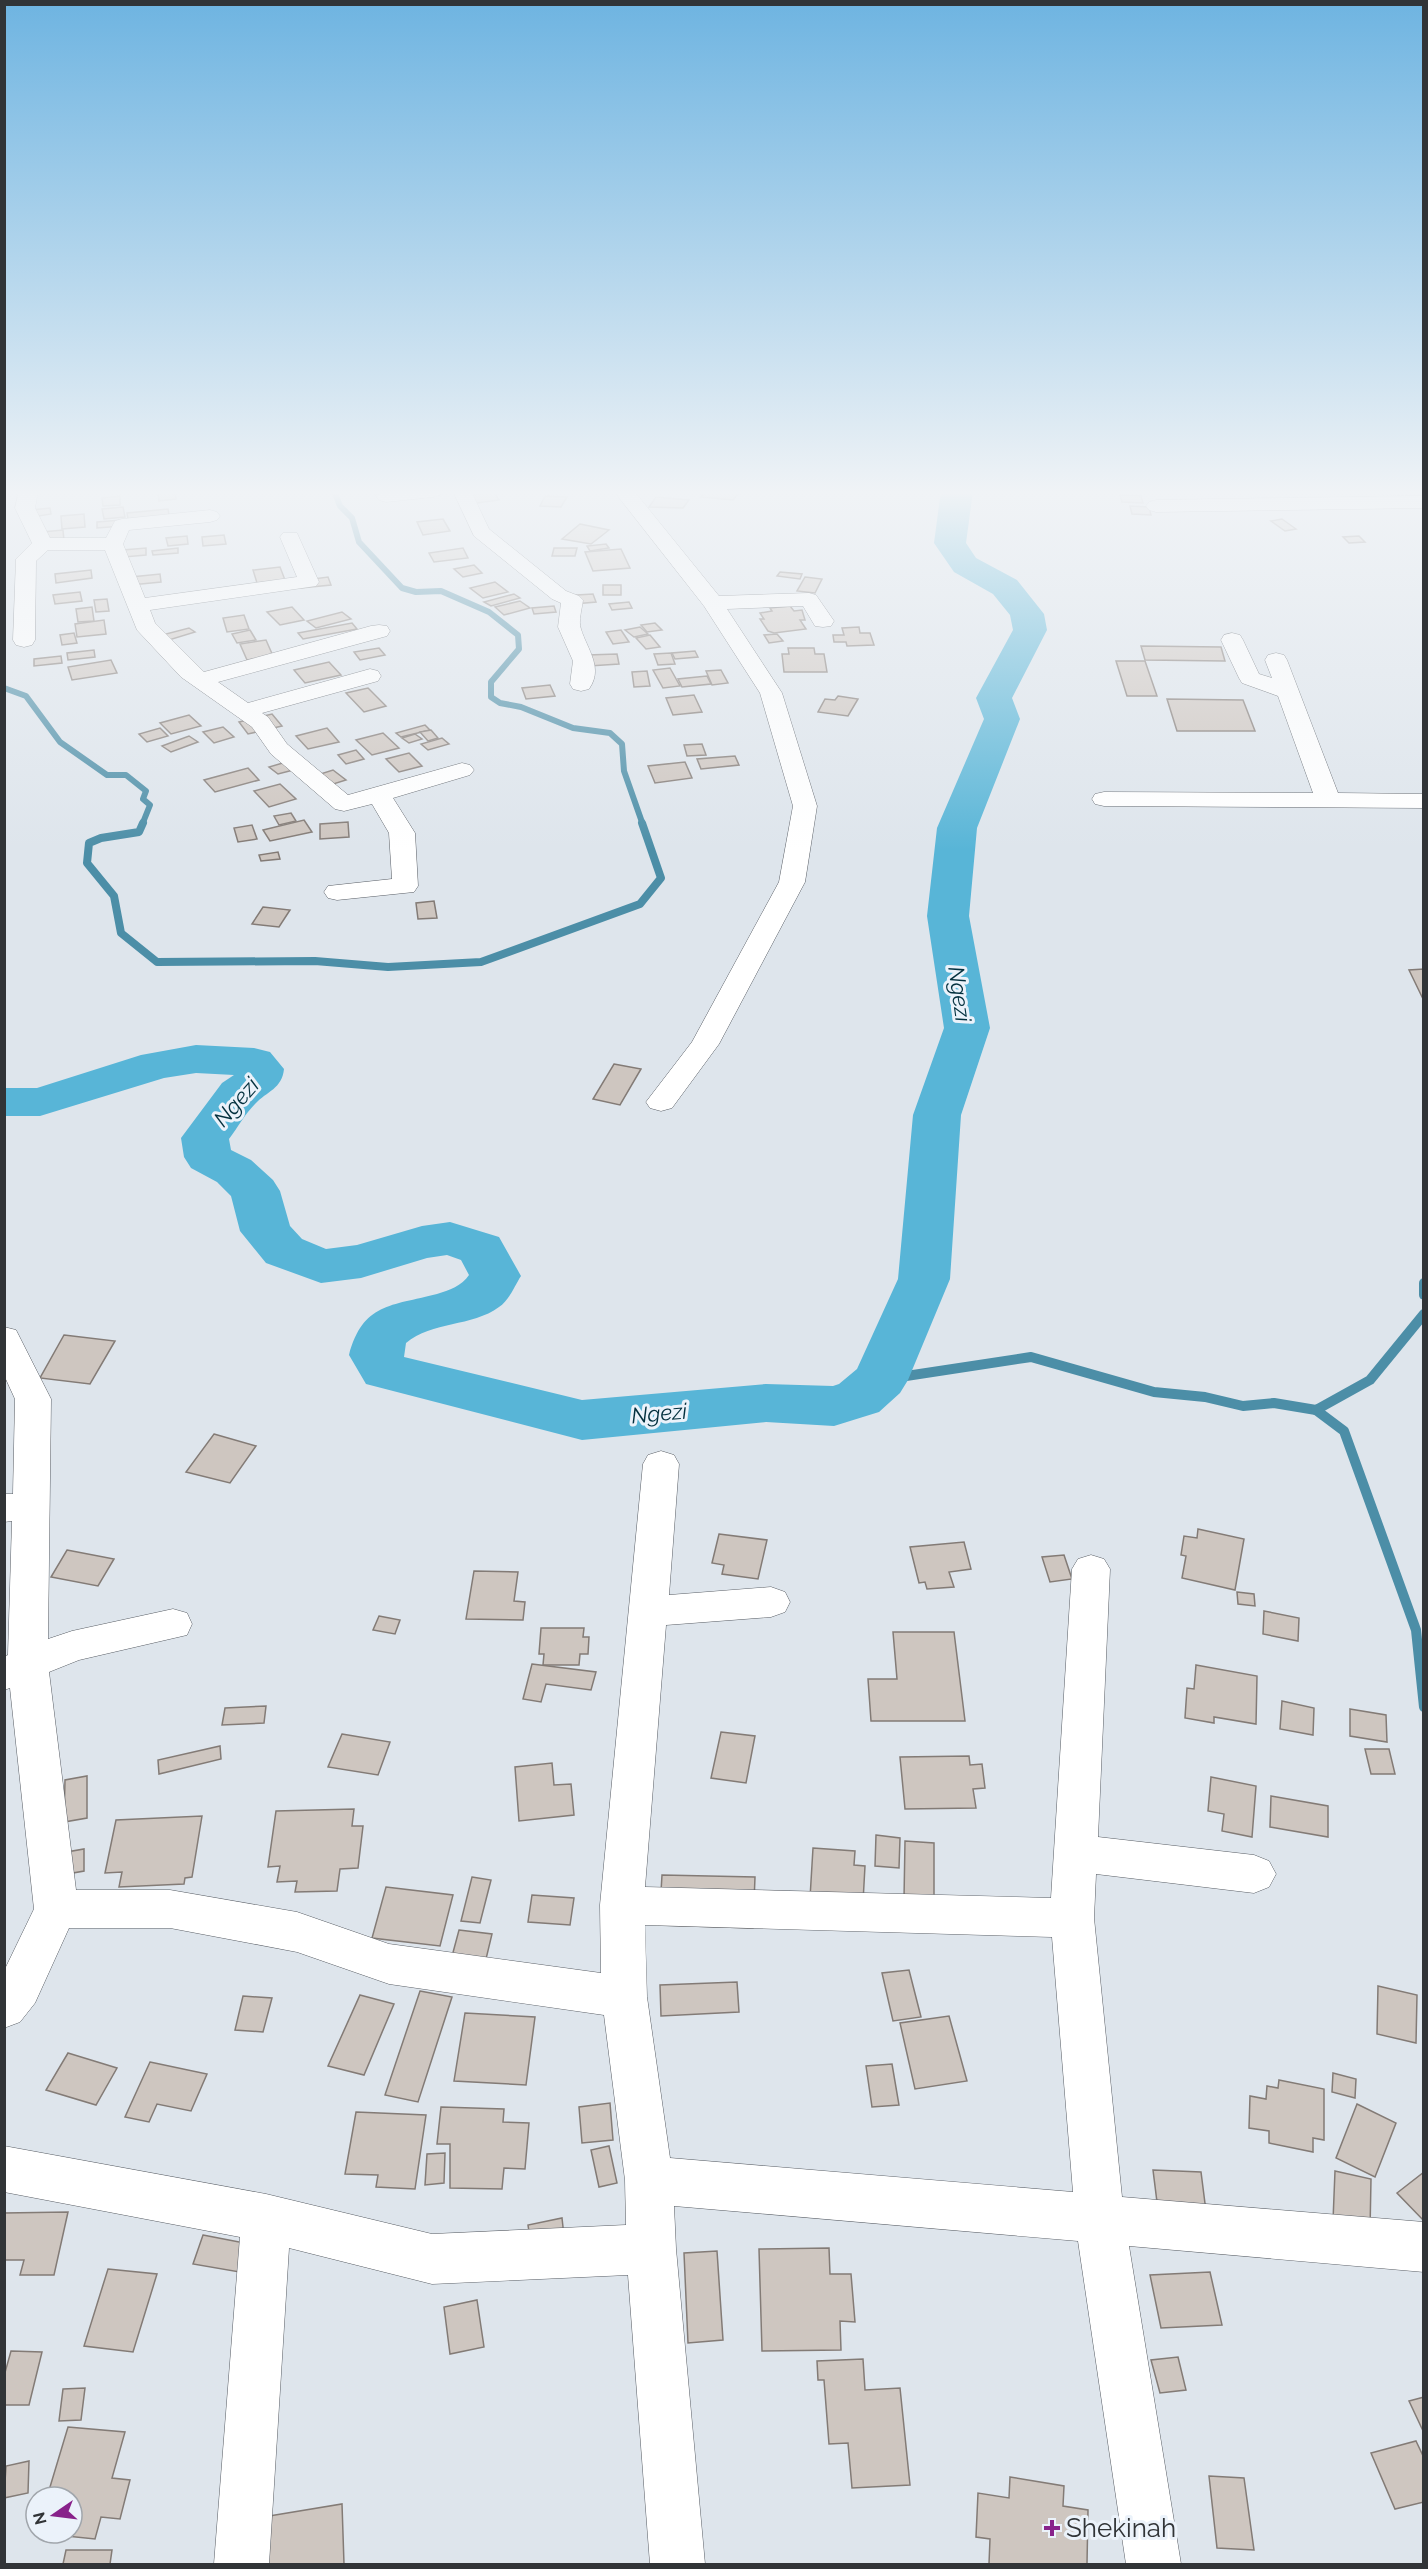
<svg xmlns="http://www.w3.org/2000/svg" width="1428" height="2569" font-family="Raleway,sans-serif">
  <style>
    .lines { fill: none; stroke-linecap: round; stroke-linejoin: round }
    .stream-far2 { stroke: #4c8ea7; stroke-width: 6 }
    .stream-far1 { stroke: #4c8ea7; stroke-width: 8 }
    .stream { stroke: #4c8ea7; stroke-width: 10 }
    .river { fill: #58b5d7; fill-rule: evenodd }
    .building { fill: #cec6c0; stroke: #837b76; stroke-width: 1.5 }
    .minor-casing { stroke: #595e65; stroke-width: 1 }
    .minor { fill: #fff; fill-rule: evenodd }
    .poi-dot { fill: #88228a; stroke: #ebf2fa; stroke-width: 2 }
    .labels { text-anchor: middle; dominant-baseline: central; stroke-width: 6; stroke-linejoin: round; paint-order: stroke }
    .water-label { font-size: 22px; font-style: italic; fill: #03303e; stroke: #ebf2fa }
    .near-poi-label { font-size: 26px; fill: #313437; stroke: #ebf2fa; text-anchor: start }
  </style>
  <rect width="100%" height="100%" fill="#dee5ec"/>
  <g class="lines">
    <!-- stream-far2 -->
    <g class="stream-far2">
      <path d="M334,491L340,506L352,518L359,542L402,588L416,592L441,591L489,612L518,635L519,649L491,682V697L500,703L521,707L573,728L610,733L622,744L624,771L643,825"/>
      <path d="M4,688L26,696L60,742L107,775H126L146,791L143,799L150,805L142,825"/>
    </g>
    <!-- stream-far1 -->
    <path class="stream-far1" d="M143,823L139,832L101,838L89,843L87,863L114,896L121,933L157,962L315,961L388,967L481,962L640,904L661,878L642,823"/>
    <!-- stream -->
    <g class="stream">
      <path d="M1424,1283V1295"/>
      <path d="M880,1380L1031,1357L1154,1392L1205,1397L1243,1406L1274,1403L1316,1410L1370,1380L1424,1314"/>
      <path d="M1316,1410L1344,1431L1416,1630L1424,1707"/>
    </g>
    <!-- river -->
    <path class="river" d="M943,491H973L966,543L976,558L1017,580L1044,614L1047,630L1012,698L1020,719L977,828L969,916L990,1028L961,1115L950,1279L908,1380L900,1393L879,1412L834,1426L766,1422L582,1440L366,1384L349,1355C363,1303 391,1306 437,1294C449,1290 462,1286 469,1275L461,1260L447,1255L427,1258L361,1278L321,1283L266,1263L240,1231L231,1196L217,1182L191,1168L184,1157L181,1138L222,1083L234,1075L196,1073L164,1078L40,1116H4V1088H37L141,1055L196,1045L254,1048L270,1052L284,1069C282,1089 267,1091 255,1104C245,1114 238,1127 229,1139L231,1150L251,1160L273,1180L280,1191L290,1226L302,1239L326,1249L357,1245L422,1226L450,1222L499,1237L521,1276C515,1285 509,1301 499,1307C472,1327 432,1321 406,1343L404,1357L582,1400L766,1384L833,1386L839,1384L857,1369L898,1279L913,1115L944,1028L927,916L937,828L984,719L976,698L1013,630L1010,615L993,594L954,572L934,543L940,498Z"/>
  </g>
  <!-- building -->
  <g class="building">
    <path d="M175,491L176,499L159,501L158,493Z"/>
    <path d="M706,491H732L740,492L733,500L701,497Z"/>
    <path d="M494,492L499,500L462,505L457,497Z"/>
    <path d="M1120,495L1141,496L1143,503L1122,502Z"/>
    <path d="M120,496V505L103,506L102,498Z"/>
    <path d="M545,496L567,497L561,507L540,506Z"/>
    <path d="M656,497L689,500L683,508L649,507Z"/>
    <path d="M1130,506L1149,507L1151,515L1132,514Z"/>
    <path d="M123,507L125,517L104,519L102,509Z"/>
    <path d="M50,508L51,514L33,517L31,510Z"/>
    <path d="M168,509L169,515L128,519L127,513Z"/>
    <path d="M84,514L85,527L62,529L61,516Z"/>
    <path d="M443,519L450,531L423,535L417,522Z"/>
    <path d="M1282,519L1296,529L1285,531L1271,521Z"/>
    <path d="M121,520L122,526L97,528V522Z"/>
    <path d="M580,524L609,530L591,544L562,539Z"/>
    <path d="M63,530L64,541L43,543L42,532Z"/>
    <path d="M224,535L226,544L203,546L202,537Z"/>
    <path d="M187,536L188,544L168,546L166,538Z"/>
    <path d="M1359,536L1365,542L1349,543L1343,537Z"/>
    <path d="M606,544L609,548L590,551L587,546Z"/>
    <path d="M146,548V555L124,557L123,550Z"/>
    <path d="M178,548V553L153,555L152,551Z"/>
    <path d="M463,548L468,558L434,562L429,553Z"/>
    <path d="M554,548H577L575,556H552Z"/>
    <path d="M621,549L630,568L593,571L585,552Z"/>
    <path d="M474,565L482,573L463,577L454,569Z"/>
    <path d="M280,567L285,580L257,583L253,570Z"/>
    <path d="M91,570L92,578L56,583L55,574Z"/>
    <path d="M780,572L802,574L800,579L777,576Z"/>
    <path d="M160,574L161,582L131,585V577Z"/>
    <path d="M328,577L331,585L301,588L298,581Z"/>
    <path d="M805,577L822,579L815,593L797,591Z"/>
    <path d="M495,582L508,592L483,598L470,588Z"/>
    <rect x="603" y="585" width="18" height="10"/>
    <path d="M80,592L82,601L55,604L53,595Z"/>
    <path d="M514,594L520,598L491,606L484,602Z"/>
    <path d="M593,594L596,602L563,605L560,596Z"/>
    <path d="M107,599L109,611L96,612L94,600Z"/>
    <path d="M520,601L530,608L504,615L495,607Z"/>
    <path d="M629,602L632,608L612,610L609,604Z"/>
    <path d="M554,606L556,612L534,614L532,608Z"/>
    <path d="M790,606L794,611L802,610L805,620H800L806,629L774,633L768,631L760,619H764L760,613L772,611L770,608Z"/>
    <path d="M92,607L94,621L78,622L76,609Z"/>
    <path d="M292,607L304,620L280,625L267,612Z"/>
    <path d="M342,612L351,619L316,628L307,621Z"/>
    <path d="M244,615L249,629L227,632L223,618Z"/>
    <path d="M104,620L106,634L77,637L75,624Z"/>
    <path d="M352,623L357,629L303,639L298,633Z"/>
    <path d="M655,623L662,630L647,632L641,625Z"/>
    <path d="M640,627L648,634L634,637L625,630Z"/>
    <path d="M859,627L860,633H870L874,645L847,646L846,642H834L833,635H844L842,628Z"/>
    <path d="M189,628L195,632L169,640L162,635Z"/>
    <path d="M250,630L256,640L237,643L232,634Z"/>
    <path d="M621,630L629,642L613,644L606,632Z"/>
    <path d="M74,633L77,643L62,645L60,635Z"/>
    <path d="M777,634L783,641L769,643L764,635Z"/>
    <path d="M650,635L660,647L646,649L636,638Z"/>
    <path d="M266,640L273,656L247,660L240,644Z"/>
    <path d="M1141,646L1221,647L1225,661L1145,660Z"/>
    <path d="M379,648L385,655L360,660L354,652Z"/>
    <path d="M788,648H814L815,654H824L827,672H784L782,654H789Z"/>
    <path d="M94,650L95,657L68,660L67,653Z"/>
    <path d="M695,651L698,657L675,659L672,653Z"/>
    <path d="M671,653L675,664L658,665L654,654Z"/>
    <path d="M617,654L619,664L589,666L587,655Z"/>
    <path d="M61,656L62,663L34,666V659Z"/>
    <path d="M111,660L117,673L72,680L68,667Z"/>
    <path d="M1116,661H1145L1157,696H1127Z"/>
    <path d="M329,662L341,675L305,683L294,670Z"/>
    <path d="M670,668L680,686L663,688L653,670Z"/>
    <path d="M721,670L728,683L712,685L706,671Z"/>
    <path d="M647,671L650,686L634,687L632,672Z"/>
    <path d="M707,676L711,684L682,687L678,679Z"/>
    <path d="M550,685L555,696L526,699L522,688Z"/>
    <path d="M368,688L386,706L364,712L346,693Z"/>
    <path d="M694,695L702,712L673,715L666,698Z"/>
    <path d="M838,696L858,699L848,716L818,712L825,699L835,700Z"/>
    <path d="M1167,699L1243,700L1255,731H1177Z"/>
    <path d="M272,714L282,726L248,734L239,722Z"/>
    <path d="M189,715L201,726L171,734L160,723Z"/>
    <path d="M425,725L430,730L401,737L396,733Z"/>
    <path d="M223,727L234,737L214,743L203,732Z"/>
    <path d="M160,728L168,736L147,742L139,734Z"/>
    <path d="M327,728L339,742L308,749L296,736Z"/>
    <path d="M431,730L438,738L428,741L420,732Z"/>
    <path d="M383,733L399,748L372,755L356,740Z"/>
    <path d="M415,734L422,739L409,743L402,738Z"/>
    <path d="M189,736L198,742L171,752L162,746Z"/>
    <path d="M442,738L449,744L428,750L421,744Z"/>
    <path d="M702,744L706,755L687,756L684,745Z"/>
    <path d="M356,750L364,759L346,764L338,755Z"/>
    <path d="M409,753L422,766L399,772L386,759Z"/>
    <path d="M735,756L739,765L701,769L697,759Z"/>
    <path d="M293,760L301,768L278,774L269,767Z"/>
    <path d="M685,762L692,778L655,783L648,766Z"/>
    <path d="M248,768L259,780L215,792L204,780Z"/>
    <path d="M333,770L346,780L327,786L314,776Z"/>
    <path d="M280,784L296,799L269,807L254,791Z"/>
    <path d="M291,813L296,821L279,825L274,816Z"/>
    <path d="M304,820L312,832L270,841L263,830Z"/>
    <path d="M348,822L349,837L320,839V824Z"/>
    <path d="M252,825L257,839L238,842L234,828Z"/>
    <path d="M278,852L280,859L261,861L259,855Z"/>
    <path d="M434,901L437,918L418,919L416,903Z"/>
    <path d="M263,907L290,910L279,927L252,924Z"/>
    <path d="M1424,969V1001L1409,970Z"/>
    <path d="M614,1064L641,1069L620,1105L593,1099Z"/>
    <path d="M64,1335L115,1341L90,1384L40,1378Z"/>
    <path d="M214,1434L256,1446L230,1483L186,1472Z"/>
    <path d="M1198,1529L1244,1539L1235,1590L1182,1578L1186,1556L1181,1555L1184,1536L1197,1538Z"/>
    <path d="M719,1534L767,1540L758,1579L722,1574L724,1565L712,1563Z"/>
    <path d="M964,1542L971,1569L949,1572L954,1587L927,1589L925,1582L919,1583L910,1547Z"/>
    <path d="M67,1550L114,1559L98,1586L51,1577Z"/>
    <path d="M1064,1555L1072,1579L1050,1582L1042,1557Z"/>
    <path d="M474,1571L518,1572L514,1601L525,1602L523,1620L466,1619Z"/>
    <path d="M1237,1592L1254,1594L1255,1606L1238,1604Z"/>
    <path d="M1264,1611L1299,1618L1298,1641L1263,1634Z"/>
    <path d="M379,1616L400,1620L395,1634L373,1630Z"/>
    <path d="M541,1628H584L583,1637H589L588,1654H580L579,1665H543L544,1654H539Z"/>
    <path d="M893,1632H954L965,1721H871L868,1679H897Z"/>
    <path d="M532,1664L596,1672L591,1690L546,1684L541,1702L523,1699Z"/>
    <path d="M1196,1665L1257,1676L1256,1724L1214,1717V1723L1185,1718L1187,1688L1194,1689Z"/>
    <path d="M1282,1701L1314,1708L1313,1735L1280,1729Z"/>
    <path d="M266,1706L264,1723L222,1725L225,1708Z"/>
    <path d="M1350,1709L1386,1715L1387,1742L1350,1736Z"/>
    <path d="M721,1732L755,1736L746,1783L711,1778Z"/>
    <path d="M342,1734L390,1742L378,1775L328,1767Z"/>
    <path d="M220,1746L221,1759L159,1774L158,1760Z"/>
    <path d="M1365,1749H1389L1395,1774H1371Z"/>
    <path d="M969,1756L970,1765L982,1764L985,1788L973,1789L976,1808L905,1809L900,1757Z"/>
    <path d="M552,1763L554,1785L571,1784L574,1815L519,1821L515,1767Z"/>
    <path d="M87,1776V1818L64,1822L65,1780Z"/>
    <path d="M1211,1777L1256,1786L1252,1837L1222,1831L1224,1814L1208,1811Z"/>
    <path d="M1271,1796L1328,1806V1837L1270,1827Z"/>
    <path d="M354,1809L352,1826H363L358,1868L340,1869L337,1891L295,1892L297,1881L277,1882L280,1866L268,1867L276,1811Z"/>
    <path d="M202,1816L192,1877L185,1878L184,1884L119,1887L122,1872L105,1873L116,1820Z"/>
    <path d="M876,1835L900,1838L899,1868L875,1866Z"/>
    <path d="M905,1841L934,1843V1901L904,1899Z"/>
    <path d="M813,1848L855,1851L854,1865L865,1866L863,1902L810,1898Z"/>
    <path d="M84,1849V1871L67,1874V1852Z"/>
    <path d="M662,1875L755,1877L753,1928L659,1925Z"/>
    <path d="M472,1877L491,1880L480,1923L461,1921Z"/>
    <path d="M386,1887L453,1895L440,1946L372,1938Z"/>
    <path d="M532,1895L574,1898L570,1925L528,1922Z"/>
    <path d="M459,1930L492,1934L481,1980L447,1975Z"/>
    <path d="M909,1970L921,2017L893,2021L882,1973Z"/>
    <path d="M737,1982L739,2012L661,2016L660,1985Z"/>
    <path d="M1378,1986L1417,1995L1416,2043L1377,2034Z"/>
    <path d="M420,1991L452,1997L418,2102L385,2095Z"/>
    <path d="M360,1995L394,2004L364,2075L328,2066Z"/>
    <path d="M243,1996L272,1998L263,2032L235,2030Z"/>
    <path d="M465,2013L535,2017L526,2085L454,2081Z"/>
    <path d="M949,2016L967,2081L915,2089L900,2023Z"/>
    <path d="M68,2053L117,2068L96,2105L46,2090Z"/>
    <path d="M150,2062L207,2074L191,2111L157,2104L149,2122L125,2117Z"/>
    <path d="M892,2064L899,2105L872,2107L866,2066Z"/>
    <path d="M1333,2073L1356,2079L1355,2098L1332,2092Z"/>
    <path d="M1279,2080L1324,2089V2140L1313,2138V2152L1269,2143V2131L1249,2128L1250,2096L1266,2099L1267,2086L1278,2088Z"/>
    <path d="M610,2103L613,2140L582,2143L579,2107Z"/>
    <path d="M1357,2104L1396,2123L1375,2177L1336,2158Z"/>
    <path d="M441,2107L504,2109L503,2122L529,2123L525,2169L504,2168L502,2189L450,2188V2144H437Z"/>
    <path d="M356,2112L426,2115L415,2189L376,2187L378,2175L345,2174Z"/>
    <path d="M609,2146L617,2183L599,2187L591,2150Z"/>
    <path d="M445,2153L444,2183L425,2185L427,2154Z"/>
    <path d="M1153,2170L1201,2172L1209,2235L1161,2234Z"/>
    <path d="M1335,2171L1371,2179L1370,2230L1333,2221Z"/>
    <path d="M1424,2172V2221L1397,2193Z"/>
    <path d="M68,2212L54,2275H20L24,2260H4V2213Z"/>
    <path d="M562,2218L565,2245L532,2252L528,2225Z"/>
    <path d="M203,2235L260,2246L251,2274L193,2264Z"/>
    <path d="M829,2248L830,2274H851L855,2322L840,2321L841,2350L762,2351L759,2249Z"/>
    <path d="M717,2251L723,2340L688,2343L684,2253Z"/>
    <path d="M108,2269L157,2274L133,2352L84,2346Z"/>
    <path d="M1210,2272L1222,2325L1161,2328L1150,2275Z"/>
    <path d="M477,2300L484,2347L450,2354L444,2307Z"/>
    <path d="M11,2351L42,2352L29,2405H4V2376Z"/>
    <path d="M1178,2357L1186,2390L1160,2393L1151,2360Z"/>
    <path d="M863,2359L865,2390L900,2388L910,2485L852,2488L848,2443L829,2444L824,2380H818L817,2361Z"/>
    <path d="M85,2388L81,2420L59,2421L63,2389Z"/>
    <path d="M1424,2397V2433L1409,2401Z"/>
    <path d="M68,2427L125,2432L112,2478L130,2480L120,2519L101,2517L95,2539L37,2533H72V2497H47Z"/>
    <path d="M1416,2441L1424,2458V2502L1395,2509L1371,2453Z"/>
    <path d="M29,2461L28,2493L4,2498L6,2466Z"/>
    <path d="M1209,2476L1244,2478L1254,2550L1217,2548Z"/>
    <path d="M1010,2477L1064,2486L1063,2506L1088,2510L1087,2564H989L990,2539L976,2537L978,2493L1009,2498Z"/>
    <path d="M342,2504L344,2564H252L251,2519Z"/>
    <path d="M66,2550H112L110,2564H63Z"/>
  </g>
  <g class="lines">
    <defs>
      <g id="minor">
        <path d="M19,491H38L35,508L50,538H106L115,521L122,519L210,510L217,512L220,516L217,520L210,522L129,530L123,544L145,598L297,577L280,537L283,533H297L319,582L316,586L150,610L155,623L204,672L371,626L379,625L387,626L390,631L387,636L218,682L248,703L370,669L378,671L381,676L378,681L262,713L268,717L287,744L348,795L462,763L470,765L474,770L470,775L393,798L415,833L418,886L414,892L337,900L328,898L324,892L328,886L392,879L389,833L372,804L344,811L335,809L271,754L252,727L181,677L137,630L105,550H48L36,561L35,640L32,645L24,647L16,645L13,640L16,559L32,543L15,508Z"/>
        <path d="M384,491H443L440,495L433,497L386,502L379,500L376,496Z"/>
        <path d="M453,491H471L489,529L566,591L579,596L583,600C582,609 578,621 581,629C587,649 604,668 589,689L581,691L573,689L570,684L573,661L558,627L561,603L552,599L474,536Z"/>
        <path d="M614,491H634L719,596L809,593L816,595L834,621L831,626L823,627L815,626L803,606L727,609L782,693L817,806L805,882L719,1044L672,1108L661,1111L650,1108L646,1102L692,1042L779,882L793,806L760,693L704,606Z"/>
        <path d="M1424,496V508L1156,512L1149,510L1146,506L1149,502L1156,500Z"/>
        <path d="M1232,633L1240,635L1243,640L1259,674L1272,678L1265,660L1268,655L1276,653L1284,655L1287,660L1338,793L1424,794V808L1104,806L1095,804L1092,799L1095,794L1104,792L1313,793L1278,696L1242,683L1239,678L1221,640L1224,635Z"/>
        <path d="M4,1327L16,1330L51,1399L48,1639L72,1631L173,1609L187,1613L192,1624L187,1635L79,1660L49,1672L76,1890H170L297,1912L389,1944L601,1973L600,1905L643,1464L648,1455L661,1451L674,1455L679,1464L669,1595L771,1587L785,1592L790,1602L785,1612L771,1617L666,1625L645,1887L1051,1898L1072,1569L1078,1559L1091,1555L1104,1559L1110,1569L1098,1837L1254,1855L1269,1861L1276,1874L1269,1887L1254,1893L1096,1874L1094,1918L1122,2197L1424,2222V2272L1129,2246L1181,2564H1126L1078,2241L674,2206L676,2249L705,2564H650L628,2275L432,2284L289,2248L269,2564H214L240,2237L4,2192V2146L266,2194L432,2234L626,2225L625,2180L604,2015L389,1984L297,1952L170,1928H69L35,2003L20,2022L4,2028V1971L34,1909L10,1688L4,1690V1657L8,1655L12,1521L4,1522V1494H13L15,1399L4,1375ZM645,1925L1052,1937L1073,2192L670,2158L647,1997Z"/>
      </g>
    </defs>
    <!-- minor casing -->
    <use href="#minor" class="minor-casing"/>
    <!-- minor -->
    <use href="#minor" class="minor"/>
  </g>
  <!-- sky -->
  <linearGradient id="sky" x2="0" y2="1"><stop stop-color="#6eb4e1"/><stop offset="0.58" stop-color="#f0f3f6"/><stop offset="1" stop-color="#f0f3f6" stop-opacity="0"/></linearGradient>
  <rect width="1428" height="850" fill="url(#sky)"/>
  <!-- markers -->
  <path class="poi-dot" d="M1049 2519h6v6h6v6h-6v6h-6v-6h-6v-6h6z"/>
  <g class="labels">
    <!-- water labels -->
    <g class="water-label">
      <text transform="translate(960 994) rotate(82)">Ngezi</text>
      <text transform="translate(236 1102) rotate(-49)">Ngezi</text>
      <text transform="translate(659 1413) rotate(-5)">Ngezi</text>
    </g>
    <!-- near-poi labels -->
    <g class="near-poi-label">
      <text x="1066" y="2528">Shekinah</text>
    </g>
  </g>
  <!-- border -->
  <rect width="1428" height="2569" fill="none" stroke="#313437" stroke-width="12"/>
  <!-- north arrow -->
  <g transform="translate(54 2515) rotate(256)"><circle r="28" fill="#ebf2fa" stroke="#a1a6ac" stroke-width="1.5"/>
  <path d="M0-4.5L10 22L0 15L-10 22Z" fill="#88228a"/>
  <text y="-9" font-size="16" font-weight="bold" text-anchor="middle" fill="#313437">N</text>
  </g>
</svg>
